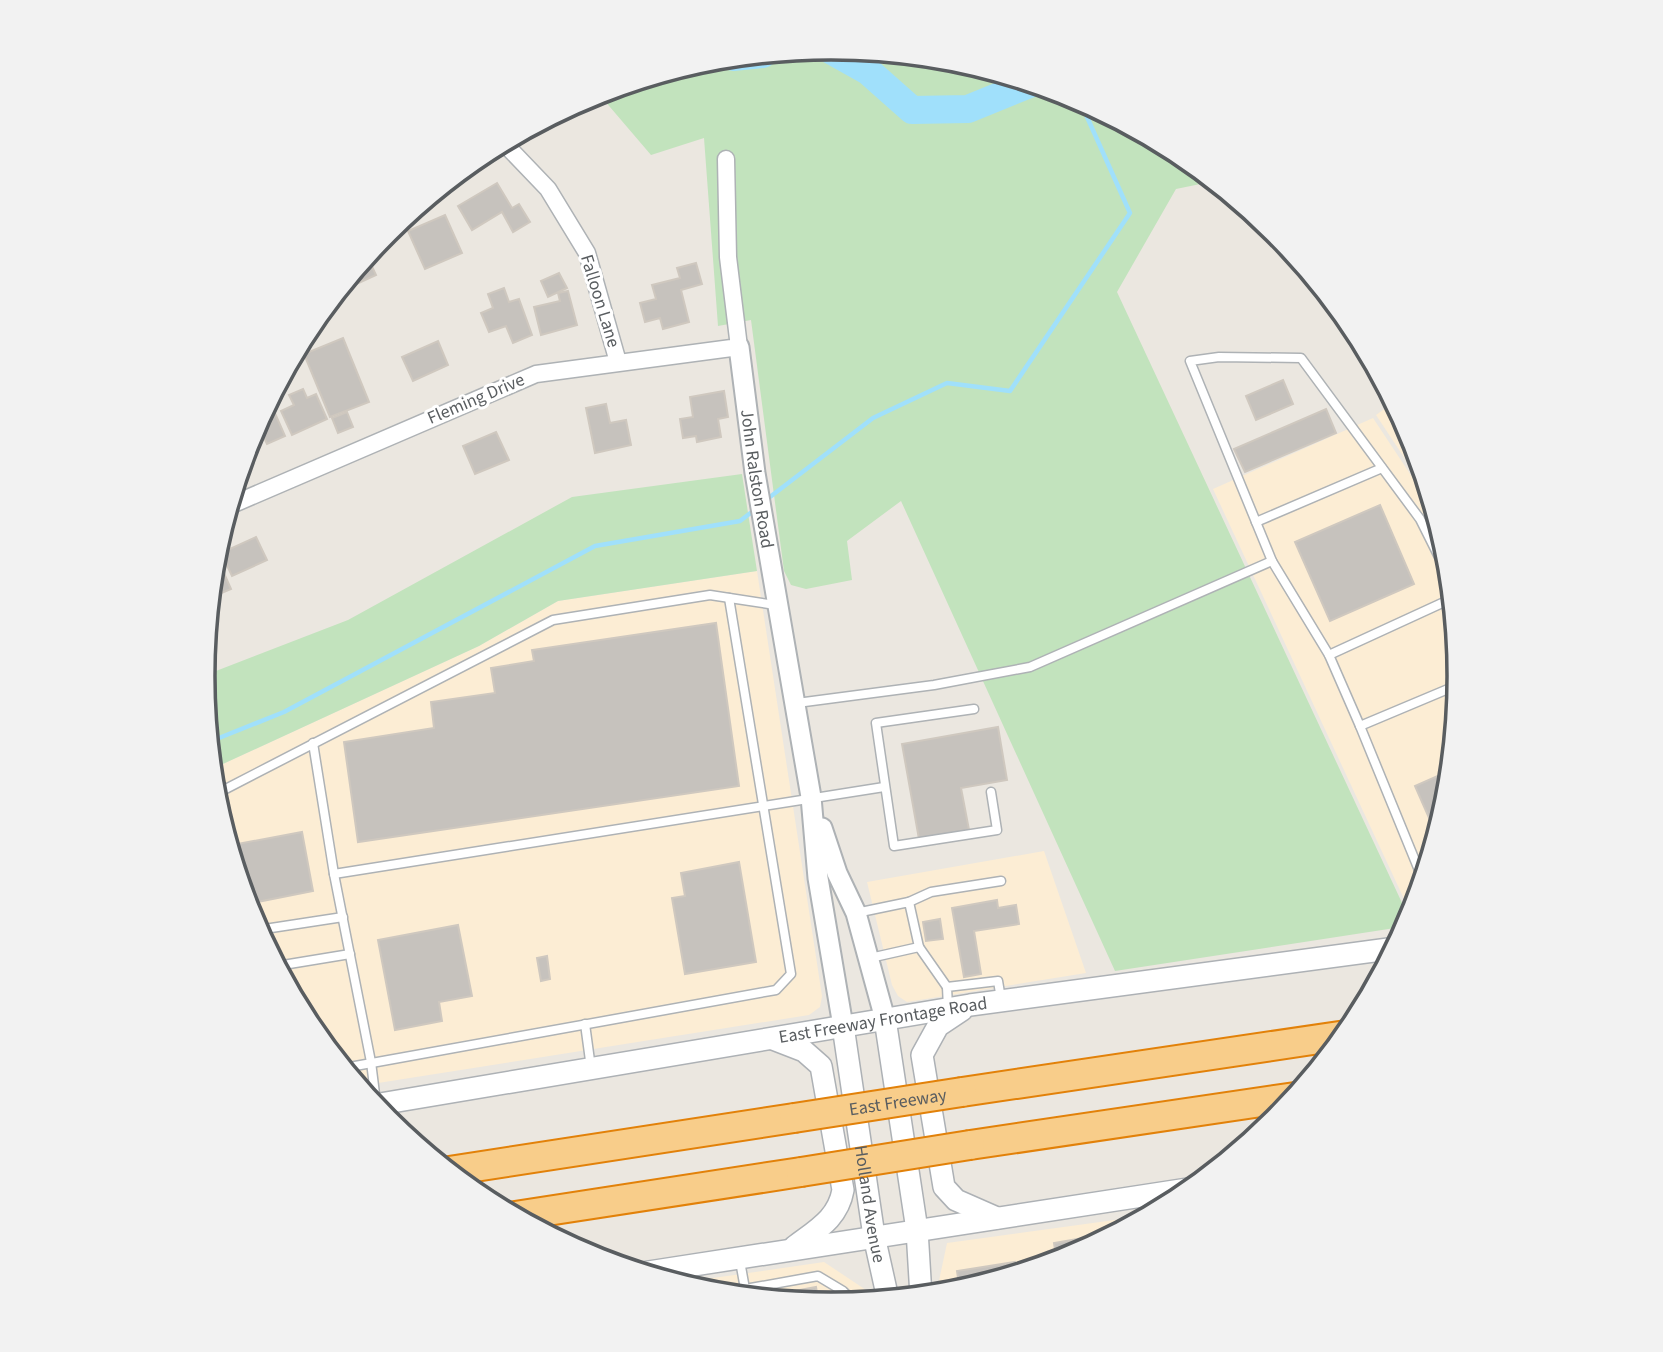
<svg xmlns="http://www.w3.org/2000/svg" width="1663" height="1352" font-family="'Source Sans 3',sans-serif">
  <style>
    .commercial { fill: #fcedd4 }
    .green { fill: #c2e3bd }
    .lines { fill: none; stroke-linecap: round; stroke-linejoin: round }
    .stream { stroke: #a0e0fb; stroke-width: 4.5 }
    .river { stroke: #a0e0fb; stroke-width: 28 }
    .building { fill: #c6c2bd; stroke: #cfc8bf; stroke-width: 2 }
    .service-casing { stroke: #aeb2b5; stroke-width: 11 }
    .minor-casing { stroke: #aeb2b5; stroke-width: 19 }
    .tertiary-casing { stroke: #aeb2b5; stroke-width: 23 }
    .secondary-casing { stroke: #adb1b5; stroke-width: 24 }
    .motorway-casing { stroke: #e28109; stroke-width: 32 }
    .service { stroke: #fff; stroke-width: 8 }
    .minor { stroke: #fff; stroke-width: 16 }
    .tertiary { stroke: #fff; stroke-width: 19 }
    .secondary { stroke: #fff; stroke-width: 21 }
    .motorway { stroke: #f8cd8a; stroke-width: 28 }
    .motorway-bridge-casing { stroke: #e28109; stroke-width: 32; stroke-linecap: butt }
    .motorway-bridge { stroke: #f8cd8a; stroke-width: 28 }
    .labels { text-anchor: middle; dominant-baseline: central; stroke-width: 6; stroke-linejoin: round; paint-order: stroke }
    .street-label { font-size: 18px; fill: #595d60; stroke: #fff }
    .rim { fill: none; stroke: #595d60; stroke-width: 3.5 }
  </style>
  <rect width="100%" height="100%" fill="#ebe7e0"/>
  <!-- commercial -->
  <g class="commercial">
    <path d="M1394,402L1413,436L1431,498L1376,415Z"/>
    <path d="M1373,418L1436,513L1448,554L1460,676L1448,799L1412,916L1213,489Z"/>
    <path d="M757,571L822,996L820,1007L809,1015L359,1086L308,1025L250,916L215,798L212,769L479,646L558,601Z"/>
    <path d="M1044,851L1086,973L907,1002L898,996L892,985L867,882Z"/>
    <path d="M1151,1215L1072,1257L1030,1270L1027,1256L1029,1270L954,1293L936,1295L947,1243Z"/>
    <path d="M824,1262L866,1290L870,1301L831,1305L708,1293L678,1283Z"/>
  </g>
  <!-- green -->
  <g class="green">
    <path d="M832,47C872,51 915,51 955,60C1045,78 1144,123 1215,181L1176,189L1117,292L1410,920L1408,926L1115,971L901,501L847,541L852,580L806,589L791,585L784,571L751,320L718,326L704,138L651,155L598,93L709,59Z"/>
    <path d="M742,474L757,571L558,601L479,646L212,769L203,676L348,620L572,497Z"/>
  </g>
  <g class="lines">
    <!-- stream -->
    <g class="stream">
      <path d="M766,500L873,418L947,383L1010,391L1130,213L1079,99"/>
      <path d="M209,742L284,712L595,546L740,521L757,508"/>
    </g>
    <!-- river -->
    <g class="river">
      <path d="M827,48L868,71L912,110L968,109L1032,83"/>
      <path d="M733,57L763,54"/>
    </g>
  </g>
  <!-- building -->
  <g class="building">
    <path d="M497,183L512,208L519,204L530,222L513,232L502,212L472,230L458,206Z"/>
    <path d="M445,215L462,253L425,269L408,231Z"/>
    <path d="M367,256L376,275L337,293V292Z"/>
    <path d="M696,263L702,284L681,290L689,322L663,329L660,318L645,322L640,303L656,299L652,285L680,278L677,268Z"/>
    <path d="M559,273L567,288L548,297L541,281Z"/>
    <path d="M504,288L509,302L519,299L532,335L513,343L506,326L489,332L481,313L493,308L488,294Z"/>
    <path d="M568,291L577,325L541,335L534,307L560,301L558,293Z"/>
    <path d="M343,338L369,402L330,417L304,354Z"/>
    <path d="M438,341L448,365L413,381L402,357Z"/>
    <path d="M1283,380L1293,404L1256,420L1246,396Z"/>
    <path d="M303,389L307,398L316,394L327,419L292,435L281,411L294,405L289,395Z"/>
    <path d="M724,391L728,417L718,419L721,437L697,442L696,436L683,438L680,419L693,417L690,397Z"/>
    <path d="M270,402L285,436L267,444L260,429L252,432Z"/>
    <path d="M606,404L610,423L626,420L631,445L595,453L586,408Z"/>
    <path d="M1326,409L1336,433L1245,472L1234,449Z"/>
    <path d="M347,412L353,427L338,433L332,418Z"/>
    <path d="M496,432L509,460L475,474L463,446Z"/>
    <path d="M1380,505L1414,584L1330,621L1295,542Z"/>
    <path d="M256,537L267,560L232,576L221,553Z"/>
    <path d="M215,553L231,589L210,598Z"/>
    <path d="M716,623L739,786L358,842L344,742L434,728L431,702L495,693L491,668L534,661L532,650Z"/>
    <path d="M998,727L1007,780L961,788L969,830L919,839L902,744Z"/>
    <path d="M1451,770L1448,799L1437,836L1415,786Z"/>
    <path d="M302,832L313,891L247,904L232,845Z"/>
    <path d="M739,862L756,962L685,974L672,898L685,896L681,873Z"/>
    <path d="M997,900L998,908L1016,905L1019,924L974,931L981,974L964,977L952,908Z"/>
    <path d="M940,919L943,939L926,941L923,922Z"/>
    <path d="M458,925L472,996L439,1002L442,1021L395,1030L378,940Z"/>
    <path d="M547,956L550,979L541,981L537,958Z"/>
    <path d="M1118,1232L1072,1257L1057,1262L1054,1243Z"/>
    <path d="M1015,1262L1017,1274L960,1291L957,1271Z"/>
    <path d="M816,1287L818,1299L827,1297L829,1305L786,1300L784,1293Z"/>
  </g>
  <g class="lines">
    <defs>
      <g id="service">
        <path d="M1256,522L1382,468"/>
        <path d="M1272,561L1190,361L1219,357L1301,358L1420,519L1449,577L1452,590"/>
        <path d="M797,703L934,685L1030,667L1272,561L1329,655"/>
        <path d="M974,709L876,723L894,846L997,830L991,792"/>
        <path d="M1360,726L1329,655L1453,598"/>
        <path d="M313,743L334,874L884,787"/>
        <path d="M214,795L553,620L710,595L775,605"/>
        <path d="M334,874L371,1062L376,1102"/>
        <path d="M1423,880L1360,726L1460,684"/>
        <path d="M909,902L931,892L1001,881"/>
        <path d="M856,913L909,902L919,947L870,958"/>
        <path d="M258,930L343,917"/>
        <path d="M919,947L947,987"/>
        <path d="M277,966L350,954"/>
        <path d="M948,1008L947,987L998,981L1001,999"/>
        <path d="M585,1024L591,1068"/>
        <path d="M344,1068L776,990L791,974L729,598"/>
        <path d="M740,1261L745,1289"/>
        <path d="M734,1295L745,1289L818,1276L843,1291L854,1302"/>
      </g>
      <g id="minor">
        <path d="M503,142L548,189L587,253L618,362"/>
        <path d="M229,506L536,374L739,347L728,257L726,159"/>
      </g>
      <g id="tertiary">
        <path id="s1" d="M739,347L755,473L811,797L818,878L843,1026"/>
        <path d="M822,828L837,873L856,913L885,1019"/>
      </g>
      <g id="secondary">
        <path d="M962,1010L938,1026L922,1055L944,1187L956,1200L997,1218"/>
        <path d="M885,1019L917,1230L921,1296"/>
        <path id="s2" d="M843,1026L874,1236L888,1299"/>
        <path d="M773,1039L804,1051L821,1066L843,1190C838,1219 816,1230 794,1247"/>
        <path id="s3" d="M374,1105L970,1005L1396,948"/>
        <path d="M642,1273L1194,1188"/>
      </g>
      <g id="motorway">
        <path d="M962,1092L1346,1035"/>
        <path d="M970,1145L1295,1097"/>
        <path d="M449,1171L794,1118"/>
        <path d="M515,1216L801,1172"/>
      </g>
    </defs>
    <!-- service casing -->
    <use href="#service" class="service-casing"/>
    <!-- minor casing -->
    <use href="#minor" class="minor-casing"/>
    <!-- tertiary casing -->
    <use href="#tertiary" class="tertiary-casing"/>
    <!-- secondary casing -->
    <use href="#secondary" class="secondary-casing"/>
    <!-- motorway casing -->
    <use href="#motorway" class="motorway-casing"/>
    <!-- service -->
    <use href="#service" class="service"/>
    <!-- minor -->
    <use href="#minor" class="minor"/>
    <!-- tertiary -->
    <use href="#tertiary" class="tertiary"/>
    <!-- secondary -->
    <use href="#secondary" class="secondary"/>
    <!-- motorway -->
    <use href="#motorway" class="motorway"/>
    <defs>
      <g id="motorway-bridge">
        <path id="s4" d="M794,1118L962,1092"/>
        <path d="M801,1172L970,1145"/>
      </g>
    </defs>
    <!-- motorway-bridge casing -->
    <use href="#motorway-bridge" class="motorway-bridge-casing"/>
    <!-- motorway-bridge -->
    <use href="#motorway-bridge" class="motorway-bridge"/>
  </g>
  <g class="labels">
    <!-- street labels -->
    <g class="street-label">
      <text transform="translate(600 301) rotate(73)">Falloon Lane</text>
      <text transform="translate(476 399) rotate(-23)">Fleming Drive</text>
      <text stroke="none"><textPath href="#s1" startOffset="133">John Ralston Road</textPath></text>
      <text stroke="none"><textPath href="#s3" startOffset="516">East Freeway Frontage Road</textPath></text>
      <text stroke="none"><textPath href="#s4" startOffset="105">East Freeway</textPath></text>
      <text stroke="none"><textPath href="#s2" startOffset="180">Holland Avenue</textPath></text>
    </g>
  </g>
  <!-- crop -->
  <path d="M0 0H1663V1352H0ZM215 676a616 616 0 1 1 1232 0a616 616 0 1 1-1232 0Z" fill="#f2f2f2" fill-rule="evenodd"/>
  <path class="rim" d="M215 676a616 616 0 1 1 1232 0a616 616 0 1 1-1232 0Z"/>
</svg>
